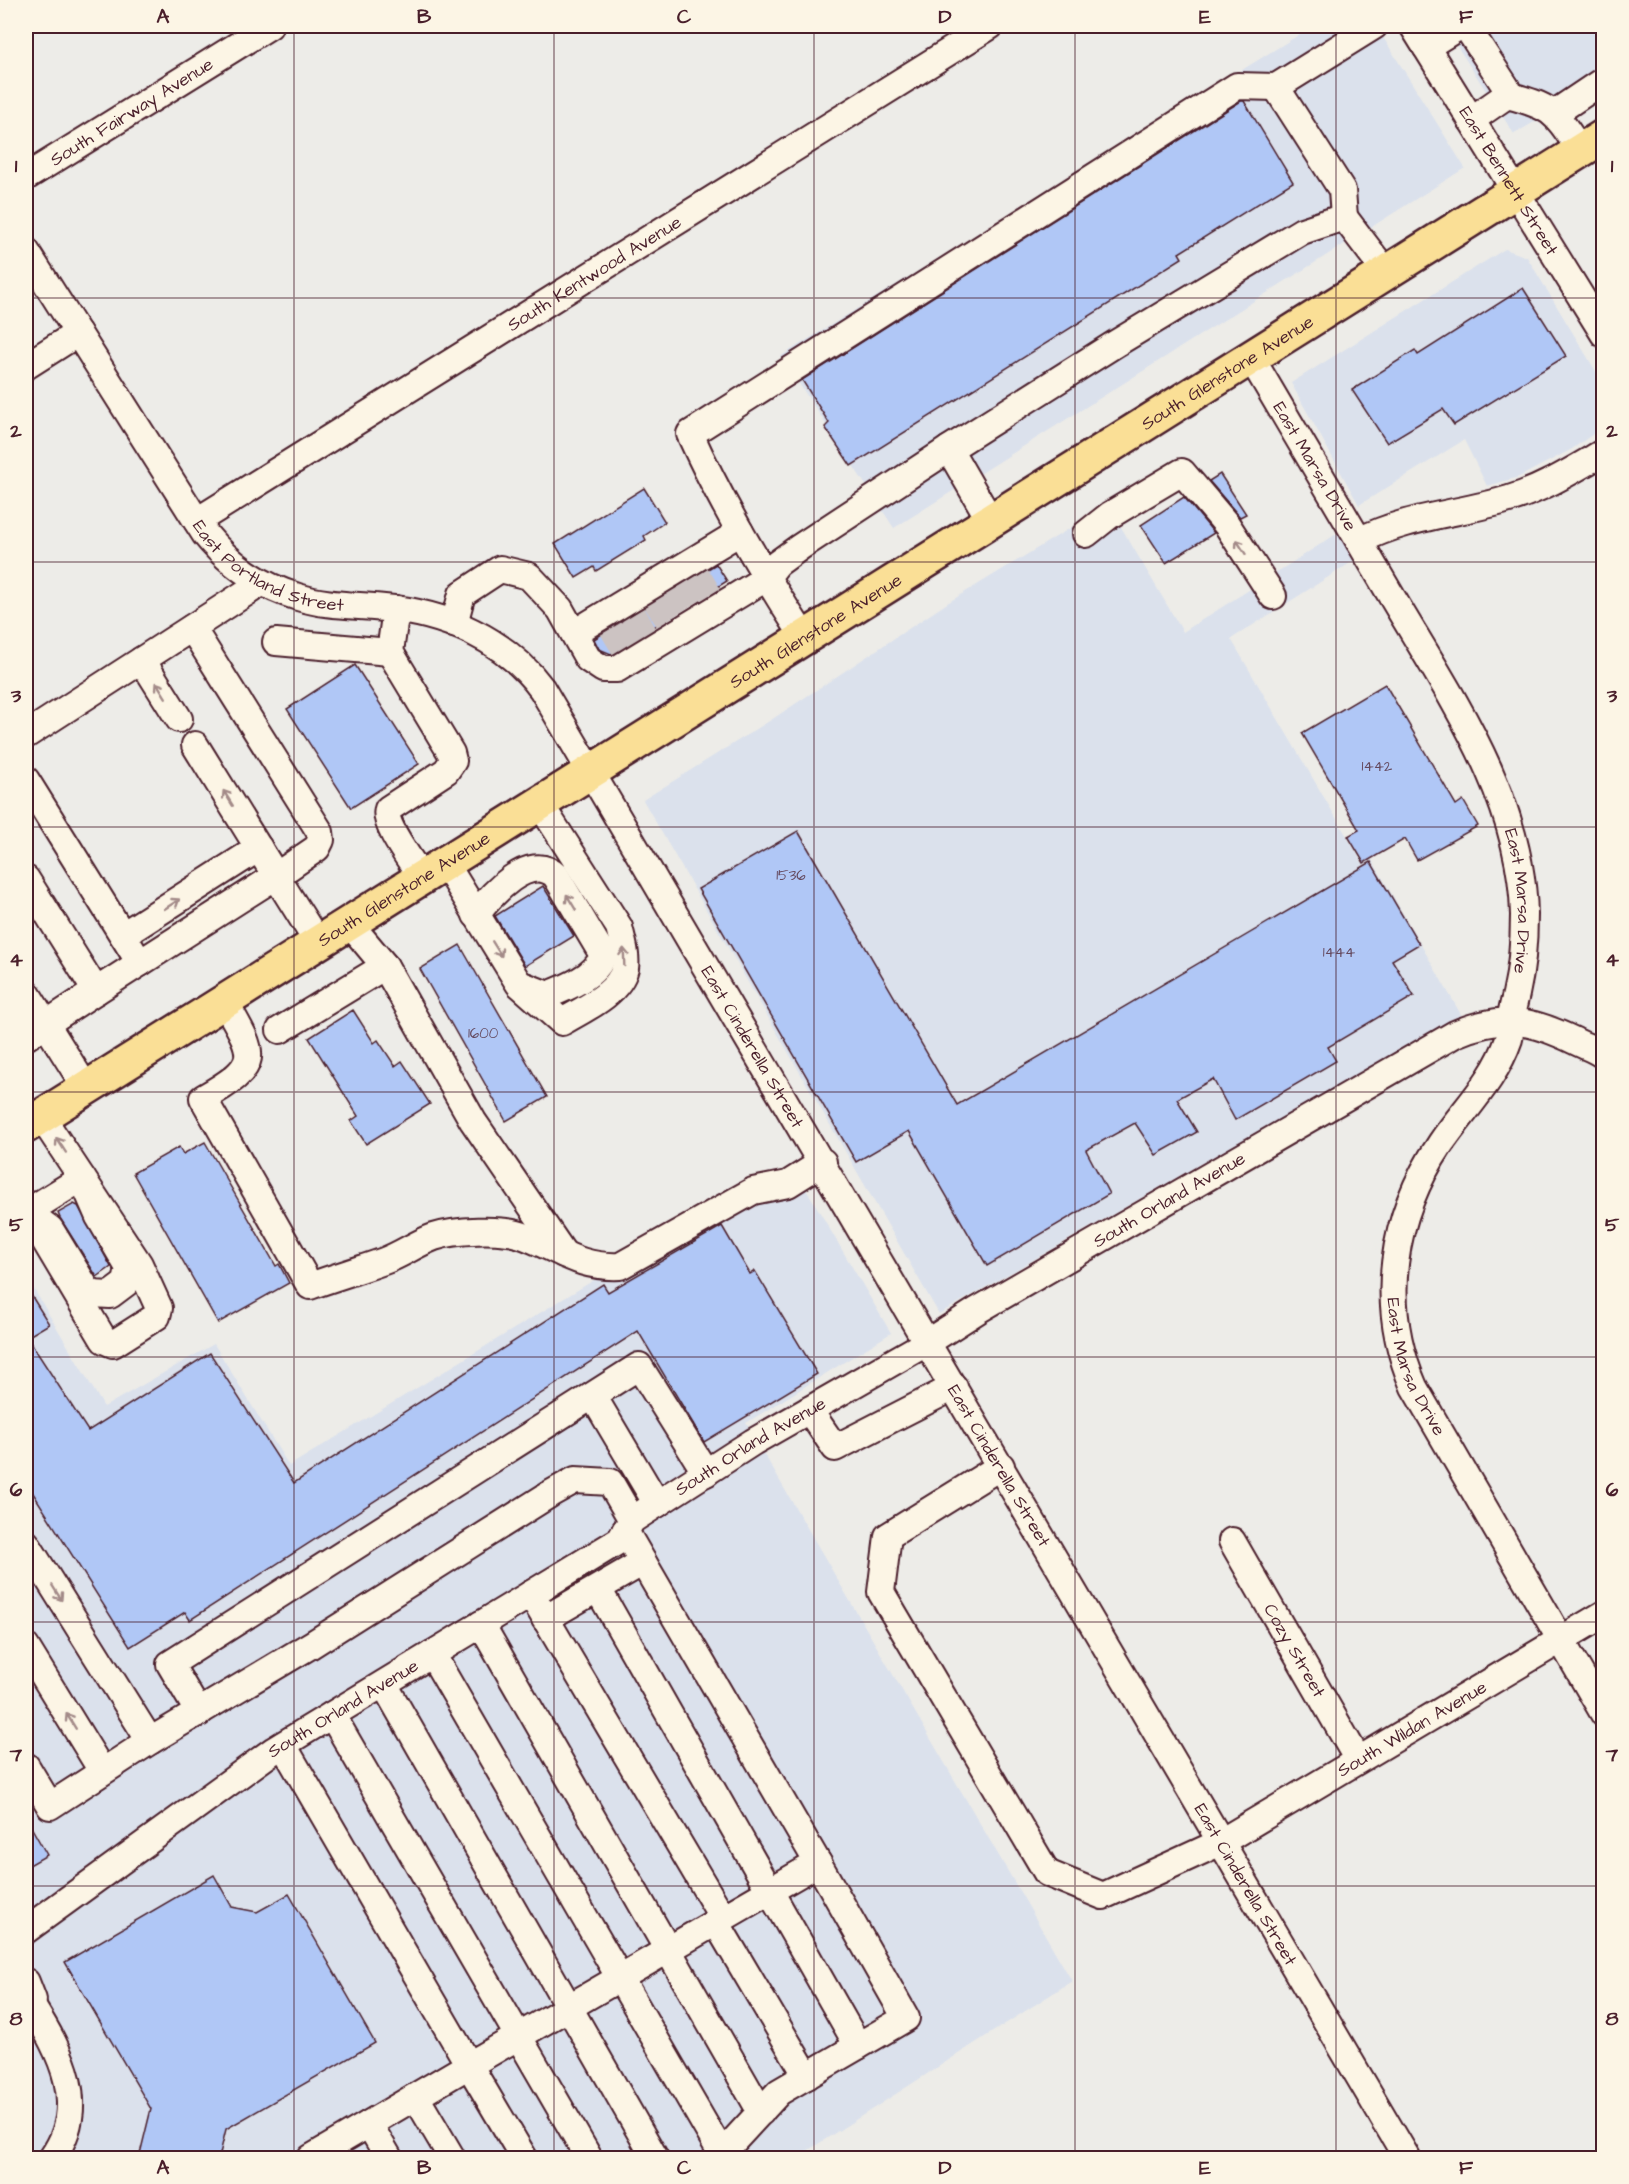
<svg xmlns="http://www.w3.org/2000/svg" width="1629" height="2184" font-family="'Architects Daughter',sans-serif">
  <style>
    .built { fill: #dbe1ec }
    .building { fill: #b0c7f6; stroke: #4a1f2b; stroke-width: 1.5 }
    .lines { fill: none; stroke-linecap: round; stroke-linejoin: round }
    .minor-tunnel { stroke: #ccc3c2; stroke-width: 26; stroke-dasharray: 26 13; stroke-linecap: butt }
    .minor-casing { stroke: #4a1f2b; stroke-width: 30 }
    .major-casing { stroke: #4a1f2b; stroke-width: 38 }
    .minor { stroke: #fcf5e5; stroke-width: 26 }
    .major { stroke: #fadf96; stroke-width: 33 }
    .oneway { stroke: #a38a88 }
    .grid { fill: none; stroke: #4a1f2b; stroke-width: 1.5; stroke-opacity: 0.55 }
    .labels { text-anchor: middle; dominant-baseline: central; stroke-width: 4.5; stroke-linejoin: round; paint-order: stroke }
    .number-label { font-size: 15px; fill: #64495e }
    .street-label { font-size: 18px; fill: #4a1f2b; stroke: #fcf5e5 }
    .neatline { fill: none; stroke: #4a1f2b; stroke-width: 2 }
    .grid-label { font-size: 20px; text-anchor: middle; font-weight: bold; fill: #4a1f2b }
  </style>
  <rect width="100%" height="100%" fill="#edece8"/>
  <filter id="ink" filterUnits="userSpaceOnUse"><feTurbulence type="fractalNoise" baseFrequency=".0167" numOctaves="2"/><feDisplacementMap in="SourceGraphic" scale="12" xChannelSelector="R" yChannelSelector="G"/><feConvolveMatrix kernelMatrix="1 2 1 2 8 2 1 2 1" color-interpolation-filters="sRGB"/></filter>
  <g filter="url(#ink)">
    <!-- built -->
    <g class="built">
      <path d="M1313,26H1376L1465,168L894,528L781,356Z"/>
      <path d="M1444,26H1603V81L1514,134Z"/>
      <path d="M1505,249L1527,257L1603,383V427L1572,449L1519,477L1487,486L1464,440L1359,505L1291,383Z"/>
      <path d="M1108,505L1183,632L1338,533L1355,560L1231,639L1362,862L1371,858L1463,1018L1389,1056L939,1314L643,800L771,720L949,602Z"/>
      <path d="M792,1165L891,1333L746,1423L1072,1981L796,2158H26V1276L104,1407L214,1344L289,1466L640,1252Z"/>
    </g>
    <!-- building -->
    <g class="building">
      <path d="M1241,101H1244L1293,182L1179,253L1182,258L851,466L825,427L829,423L802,380Z"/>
      <path d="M1523,288L1566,356L1454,425L1443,409L1387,443L1352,390L1415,350L1418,355Z"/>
      <path d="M1220,474L1246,514L1240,517L1209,481Z"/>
      <path d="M644,488L665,522L644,536L646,540L596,571L594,567L576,578L555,544Z"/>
      <path d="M1184,497L1214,533L1166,563L1141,525Z"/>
      <path d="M716,564L727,581L611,654L599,649L594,639Z"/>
      <path d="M355,665L419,764L351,808L287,709Z"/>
      <path d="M1385,684L1456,805L1463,800L1478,826L1417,860L1405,839L1364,863L1348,836L1359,830L1302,733Z"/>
      <path d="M798,831L957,1105L1371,862L1419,944L1392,960L1414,996L1328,1047L1336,1061L1235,1120L1213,1079L1177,1099L1197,1132L1156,1155L1135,1123L1086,1150L1109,1194L987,1266L909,1131L856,1162L698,889Z"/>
      <path d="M543,886L574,936L525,966L495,916Z"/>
      <path d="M460,945L547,1097L506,1121L420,969Z"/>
      <path d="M353,1010L374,1043L378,1040L395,1066L402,1061L430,1104L366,1144L351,1121L358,1116L309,1038Z"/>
      <path d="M205,1142L276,1266L279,1264L289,1283L218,1323L133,1173L179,1147L183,1154Z"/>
      <path d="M74,1204L78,1206L111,1267L97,1277L60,1218L58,1213Z"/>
      <path d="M722,1226L750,1274L755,1271L817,1374L704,1442L638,1331L190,1620L185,1612L130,1647L26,1482V1287L49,1324L27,1337L88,1431L210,1353L294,1483L603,1284L608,1292Z"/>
      <path d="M26,1818L47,1855L26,1867Z"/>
      <path d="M214,1875L232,1907L257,1912L289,1894L375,2043L226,2129L219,2158H139L151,2109L65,1962Z"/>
    </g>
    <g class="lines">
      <!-- minor-tunnel -->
      <g class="minor-tunnel">
        <path d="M697,575L709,595"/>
        <path d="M677,587L689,607"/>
        <path d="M655,600L668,620"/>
        <path d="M633,614L645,635"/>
        <path d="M612,628L624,648"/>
      </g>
      <defs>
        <g id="minor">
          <path id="s1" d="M1413,26L1604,334"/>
          <path d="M1466,26L1506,87L1507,95L1471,120"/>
          <path d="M1426,47L1460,26"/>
          <path d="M1507,95C1553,107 1554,111 1580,150"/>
          <path d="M1555,113L1604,80"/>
          <path id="s2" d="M26,177L269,26"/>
          <path d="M1344,217L1342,190L1276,87L1374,26"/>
          <path id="s3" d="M26,251L205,534C230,565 259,585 298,597C326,606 355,605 384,608C445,613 505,639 542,689L1407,2158"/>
          <path id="s4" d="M1250,356C1297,436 1345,516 1392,597C1449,694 1522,797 1524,915C1524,941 1522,968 1516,994C1514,1003 1511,1013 1510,1022C1509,1028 1511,1033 1509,1039C1495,1080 1465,1108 1441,1143C1391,1217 1378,1304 1414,1387L1604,1714"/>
          <path d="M26,366L78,333"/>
          <path d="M990,520L949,449L1115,344L1302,231L1344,217L1385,271"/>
          <path id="s5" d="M197,521L990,26"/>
          <path d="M1086,534L1110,515L1182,472L1227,525L1273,596"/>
          <path d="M1359,541C1407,516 1459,514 1509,499C1543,489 1573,470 1604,452"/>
          <path d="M396,609L390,652L451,753L453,761L446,771L388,809C382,824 413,863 422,878"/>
          <path d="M454,624L462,594L500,569L529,576L560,609L588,659L603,669H617L766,578L778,563L800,547L949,449"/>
          <path d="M192,628L320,832L321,840L317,848L276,876L195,745"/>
          <path d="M574,633L740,532"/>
          <path d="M804,637C762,572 722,505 690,434L1237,86L1276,87"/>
          <path d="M276,642L390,652"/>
          <path d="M142,660L179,719"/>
          <path d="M26,735L261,583"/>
          <path d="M26,780L140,963"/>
          <path d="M445,863L519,984L562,1022C582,1010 619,994 625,968C627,955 622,940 619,927L540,804"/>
          <path d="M26,879L96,991L276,876L318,943"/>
          <path d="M476,915C490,896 530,850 556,876L603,955C597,976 566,988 548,995L525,986"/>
          <path d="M123,935L259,848"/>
          <path d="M385,966L473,1121L564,1254"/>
          <path d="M26,992L86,1088"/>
          <path d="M224,1001C256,1056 263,1064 203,1098L310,1286C335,1277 359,1270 384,1261C401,1255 417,1243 434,1237C455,1230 500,1228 521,1235C558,1248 577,1268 620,1266L753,1191L788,1184L823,1162"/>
          <path d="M280,1030L385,966L349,923"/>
          <path d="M26,1037L96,991"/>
          <path d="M82,1178L99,1217L129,1268L126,1283L110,1295L93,1294L86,1288L50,1229L27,1212Z"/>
          <path d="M26,1209L104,1340L113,1344L157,1316L159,1308L139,1264L41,1116"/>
          <path d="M593,1396L657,1504"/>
          <path d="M809,1410L835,1448L954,1387"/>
          <path id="s6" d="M1001,1466L888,1536L881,1592L1047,1873L1103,1896L1221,1842L1604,1614"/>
          <path d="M625,1531L818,1863"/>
          <path id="s7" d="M1232,1541L1358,1760"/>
          <path d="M26,1543L150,1741"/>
          <path d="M598,1589L858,2046"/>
          <path d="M531,1594L723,1918"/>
          <path d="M545,1619L643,1562"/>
          <path d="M481,1624L761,2112"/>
          <path d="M26,1647L102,1771"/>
          <path d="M432,1654L722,2154"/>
          <path d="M384,1684L655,2158"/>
          <path d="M199,1713L170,1664L639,1366L706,1473"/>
          <path d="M332,1715L589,2158"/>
          <path d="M283,1745L469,2065L311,2158"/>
          <path d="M26,1766L50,1806L150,1741L311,1645L550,1494L575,1480L610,1482L632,1520"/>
          <path d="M716,1922L807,2076"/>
          <path id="s8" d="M26,1930L274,1750L620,1540L632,1520L753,1442L928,1342L978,1310L1455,1034C1501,1014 1530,1019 1575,1041C1584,1046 1596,1049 1604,1056"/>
          <path d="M26,1982L33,2000L32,2006L26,2007"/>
          <path d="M32,2006C61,2053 90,2105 52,2158"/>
          <path d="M416,2097L452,2158"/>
          <path d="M369,2124L389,2158"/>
          <path d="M524,2158L469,2065L818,1863L906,2018L779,2092L718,2158"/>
        </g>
        <g id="major">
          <path id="s9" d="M26,1126L1604,136"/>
        </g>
      </defs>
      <!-- minor casing -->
      <use href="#minor" class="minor-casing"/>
      <!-- major casing -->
      <use href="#major" class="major-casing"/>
      <!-- minor -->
      <use href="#minor" class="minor"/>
      <!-- major -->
      <use href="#major" class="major"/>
    </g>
    <!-- one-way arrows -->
    <defs><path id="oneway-shaft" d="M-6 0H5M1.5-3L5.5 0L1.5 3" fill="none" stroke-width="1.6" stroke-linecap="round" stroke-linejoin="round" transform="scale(1.5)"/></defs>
    <g class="oneway">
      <use href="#oneway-shaft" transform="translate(1241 547) rotate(-123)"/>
      <use href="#oneway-shaft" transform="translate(161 690) rotate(-122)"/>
      <use href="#oneway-shaft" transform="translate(228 798) rotate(-122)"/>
      <use href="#oneway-shaft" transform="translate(571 902) rotate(-121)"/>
      <use href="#oneway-shaft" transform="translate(172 904) rotate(-33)"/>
      <use href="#oneway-shaft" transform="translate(497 949) rotate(58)"/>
      <use href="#oneway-shaft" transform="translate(624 957) rotate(-92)"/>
      <use href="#oneway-shaft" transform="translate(61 1145) rotate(-123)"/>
      <use href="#oneway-shaft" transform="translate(57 1593) rotate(58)"/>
      <use href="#oneway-shaft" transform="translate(71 1721) rotate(-122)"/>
    </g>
  </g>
  <!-- grid -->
  <path class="grid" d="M294,26V2158M554,26V2158M814,26V2158M1075,26V2158M1336,26V2158M26,298H1604M26,562H1604M26,827H1604M26,1092H1604M26,1357H1604M26,1622H1604M26,1886H1604"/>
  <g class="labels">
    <!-- number labels -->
    <g class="number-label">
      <text x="1377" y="766">1442</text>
      <text x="791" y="875">1536</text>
      <text x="1339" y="952">1444</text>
      <text x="483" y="1033">1600</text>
    </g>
    <!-- street labels -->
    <g class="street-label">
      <text stroke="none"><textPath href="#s2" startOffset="124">South Fairway Avenue</textPath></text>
      <text stroke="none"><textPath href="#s1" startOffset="182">East Bennett Street</textPath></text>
      <text stroke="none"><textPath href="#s5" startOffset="468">South Kentwood Avenue</textPath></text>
      <text stroke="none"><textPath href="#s9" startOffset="1418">South Glenstone Avenue</textPath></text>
      <text stroke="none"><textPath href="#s4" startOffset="128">East Marsa Drive</textPath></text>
      <text stroke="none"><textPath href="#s3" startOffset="408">East Portland Street</textPath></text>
      <text stroke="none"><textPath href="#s9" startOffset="932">South Glenstone Avenue</textPath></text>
      <text stroke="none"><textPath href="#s9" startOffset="446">South Glenstone Avenue</textPath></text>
      <text stroke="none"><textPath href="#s4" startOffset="614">East Marsa Drive</textPath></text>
      <text stroke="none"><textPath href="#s3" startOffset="1134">East Cinderella Street</textPath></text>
      <text stroke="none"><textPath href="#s8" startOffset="1360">South Orland Avenue</textPath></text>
      <text stroke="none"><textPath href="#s4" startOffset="1116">East Marsa Drive</textPath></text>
      <text stroke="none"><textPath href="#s8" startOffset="874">South Orland Avenue</textPath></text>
      <text stroke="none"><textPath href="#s3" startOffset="1620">East Cinderella Street</textPath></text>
      <text stroke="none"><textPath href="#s7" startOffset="126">Cozy Street</textPath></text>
      <text stroke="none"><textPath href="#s8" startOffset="387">South Orland Avenue</textPath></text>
      <text stroke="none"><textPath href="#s6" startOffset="928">South Wildan Avenue</textPath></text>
      <text stroke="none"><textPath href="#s3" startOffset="2106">East Cinderella Street</textPath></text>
    </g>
  </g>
  <!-- margin -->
  <rect width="1629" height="2184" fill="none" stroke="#fcf5e5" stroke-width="66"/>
  <rect x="33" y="33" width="1563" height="2118" class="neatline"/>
  <g class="grid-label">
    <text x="163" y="23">A</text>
    <text x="424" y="23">B</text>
    <text x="684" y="23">C</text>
    <text x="945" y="23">D</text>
    <text x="1205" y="23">E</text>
    <text x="1466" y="23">F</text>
    <text x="16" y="172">1</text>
    <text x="1612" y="172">1</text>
    <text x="16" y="437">2</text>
    <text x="1612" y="437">2</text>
    <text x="16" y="702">3</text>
    <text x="1612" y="702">3</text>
    <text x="16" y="966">4</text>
    <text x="1612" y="966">4</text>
    <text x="16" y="1231">5</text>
    <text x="1612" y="1231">5</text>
    <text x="16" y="1496">6</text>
    <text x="1612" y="1496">6</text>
    <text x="16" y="1761">7</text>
    <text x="1612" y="1761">7</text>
    <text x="16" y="2025">8</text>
    <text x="1612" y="2025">8</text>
    <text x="163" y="2174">A</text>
    <text x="424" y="2174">B</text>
    <text x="684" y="2174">C</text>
    <text x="945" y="2174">D</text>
    <text x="1205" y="2174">E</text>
    <text x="1466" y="2174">F</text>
  </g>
</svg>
